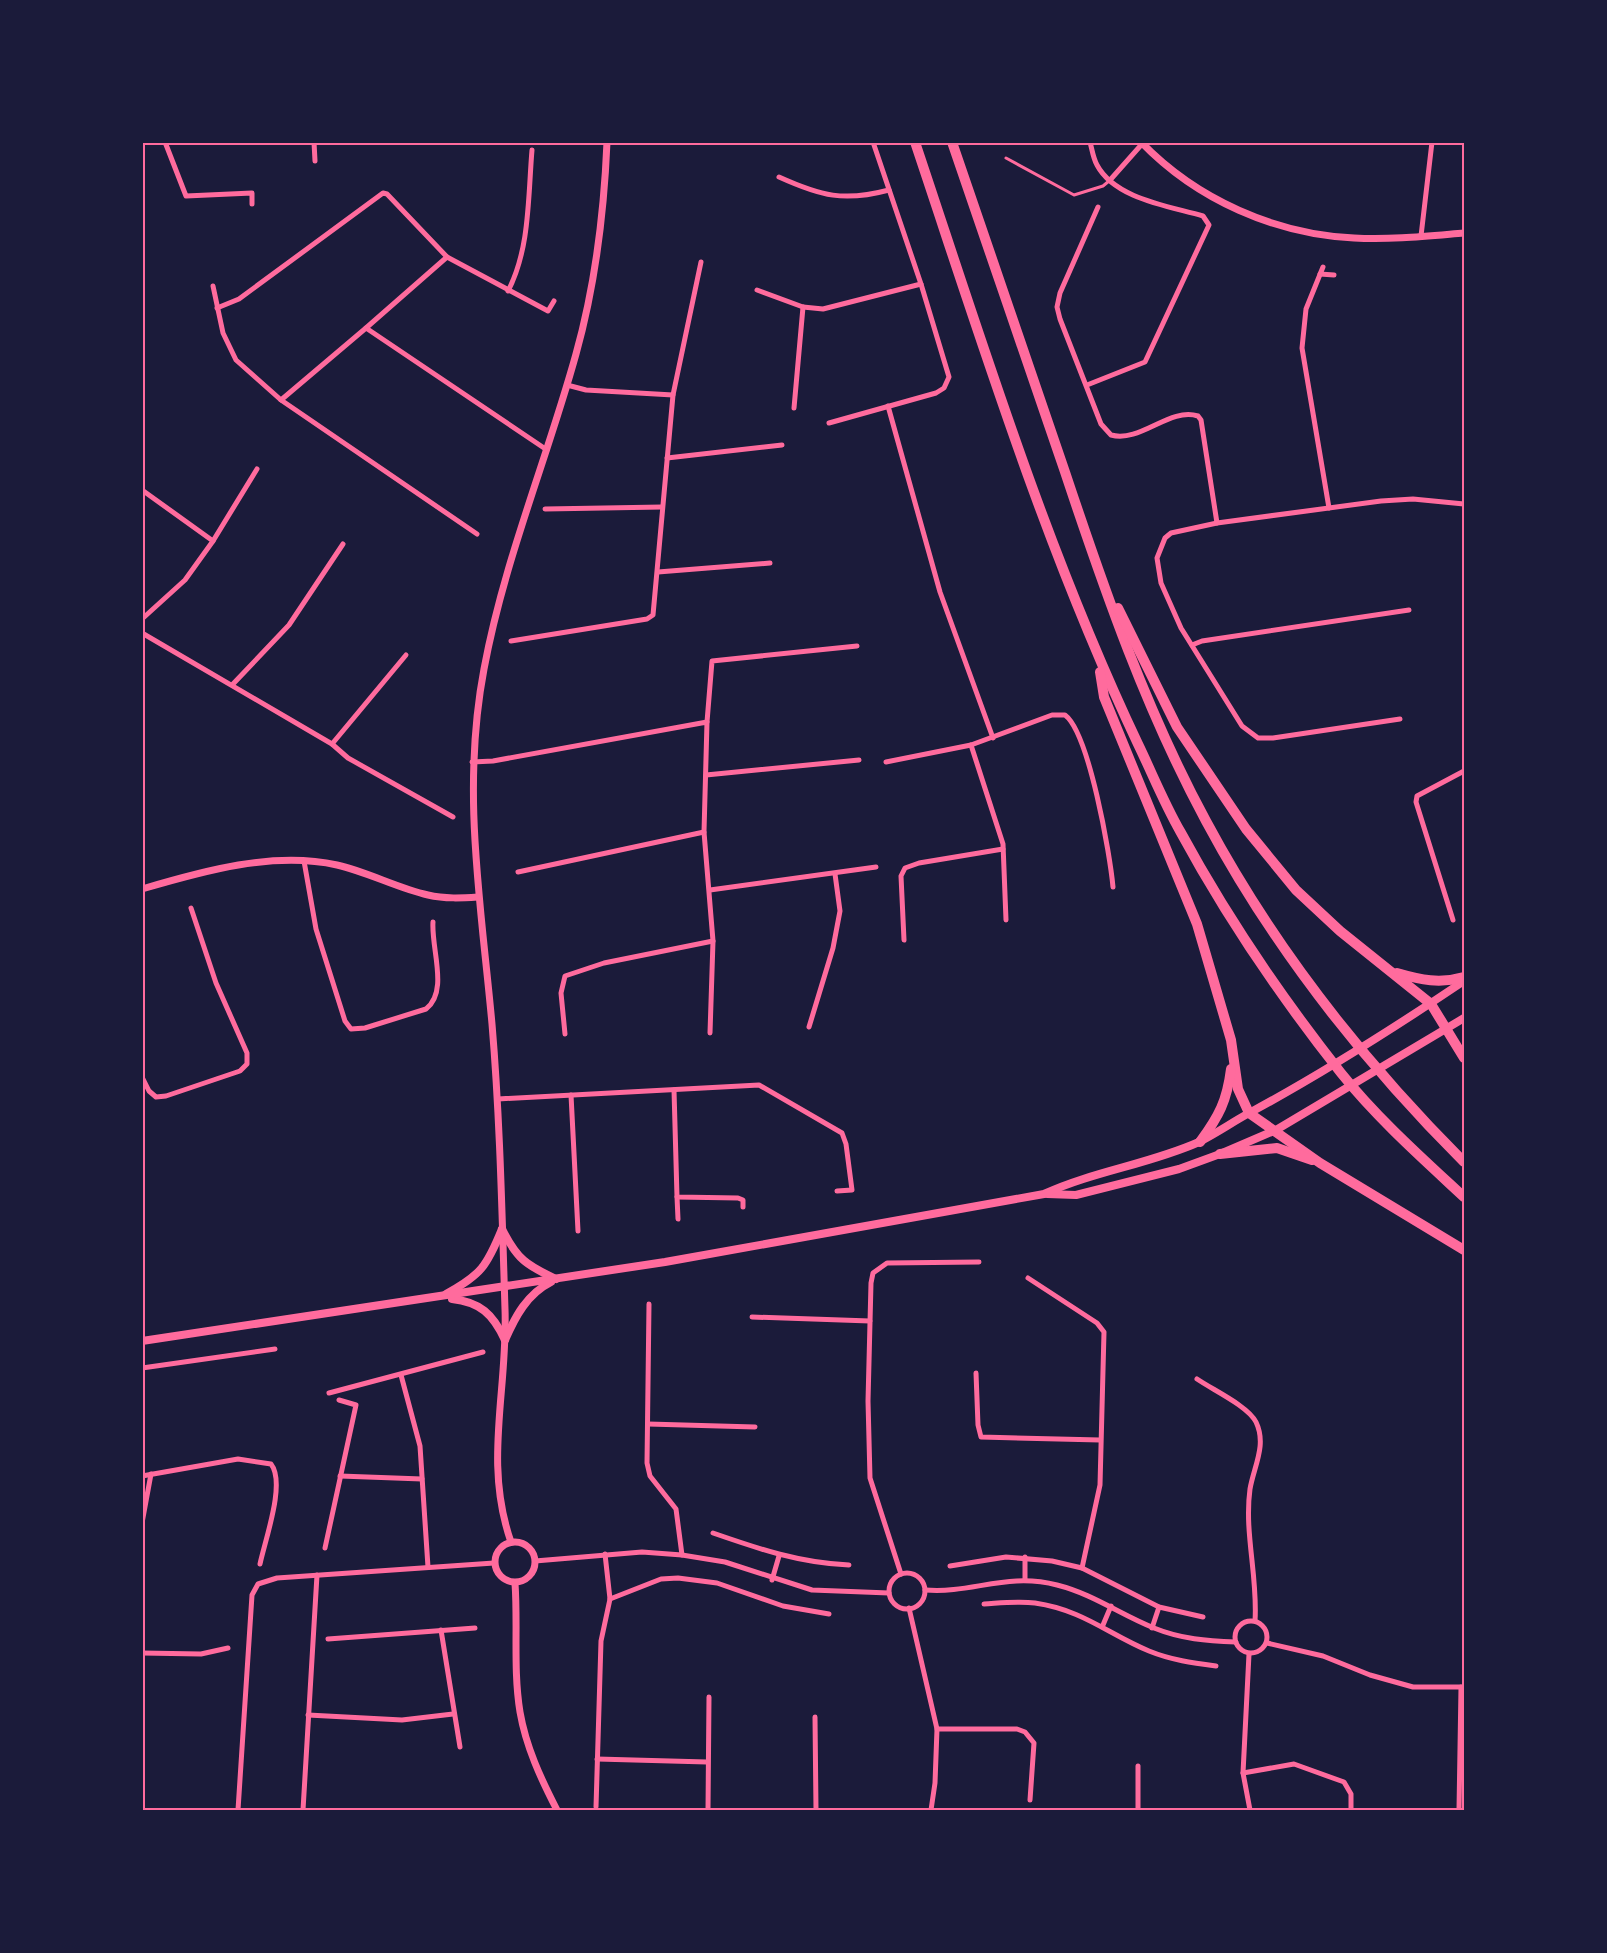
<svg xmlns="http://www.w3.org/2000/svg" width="1607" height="1953" font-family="'Fira Sans',sans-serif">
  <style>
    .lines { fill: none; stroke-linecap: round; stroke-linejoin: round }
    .service { stroke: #ff6b9d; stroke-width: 3 }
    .minor { stroke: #ff6b9d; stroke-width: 5 }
    .tertiary { stroke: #ff6b9d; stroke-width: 7 }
    .secondary { stroke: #ff6b9d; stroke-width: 8 }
    .motorway { stroke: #ff6b9d; stroke-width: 10 }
    .neatline { fill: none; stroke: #ff6b9d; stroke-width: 2 }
  </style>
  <rect width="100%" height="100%" fill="#1b1b3a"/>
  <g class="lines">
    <!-- service -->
    <path class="service" d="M1006,158L1074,195L1103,186L1109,181"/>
    <!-- minor -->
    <g class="minor">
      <path d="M165,142L186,196L252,193V204"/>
      <path d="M314,142L315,161"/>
      <path d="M779,177C821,196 844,202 889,190"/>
      <path d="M1111,179L1142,144"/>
      <path d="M1098,207L1060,293L1057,307L1060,319L1101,424L1111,435C1141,443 1169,407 1198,416L1201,420L1217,523"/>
      <path d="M1421,236L1432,142"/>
      <path d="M1323,267L1306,309L1302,348L1329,508"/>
      <path d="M1320,274L1334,275"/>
      <path d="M213,286L223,333L236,360L281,400"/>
      <path d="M757,290L803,307L823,309L921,284"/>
      <path d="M508,291C530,249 528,197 532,150"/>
      <path d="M217,308L239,299L383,193L387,194L447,257L548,311L554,301"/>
      <path d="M366,328L447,257"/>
      <path d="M567,385L586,390L673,395"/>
      <path d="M1087,385L1145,362L1209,225L1203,216C1169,206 1115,199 1097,165C1093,158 1092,149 1090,142"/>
      <path d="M888,406L940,592L993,738"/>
      <path d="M794,408L803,307"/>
      <path d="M829,423L936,393L944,388L949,377L921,284L873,142"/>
      <path d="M142,432V443"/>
      <path d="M667,458L782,445"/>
      <path d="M142,490L213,541L185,580L142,619"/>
      <path d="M545,509L662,507"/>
      <path d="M477,534L281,400L366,328L547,450"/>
      <path d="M213,541L257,469"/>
      <path d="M658,572L770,563"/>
      <path d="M142,633L332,744L348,758L453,817"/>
      <path d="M511,641L647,619L653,615L673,395L701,262"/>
      <path d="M1192,645L1202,641L1409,610"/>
      <path d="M233,684L289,625L343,544"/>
      <path d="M1400,719L1273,738H1258L1242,726L1181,628L1161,583L1157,558L1165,538L1171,533L1217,523L1381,501L1413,499L1464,504"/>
      <path d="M707,722L712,661L857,646"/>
      <path d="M332,744L406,655"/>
      <path d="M971,745L1003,844L1006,920"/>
      <path d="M472,762L493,761L707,722L704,832L713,941L710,1033"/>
      <path d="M886,762L971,745L1052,715H1065C1089,733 1110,854 1113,887"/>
      <path d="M706,775L859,760"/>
      <path d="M304,861L316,929L345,1021L351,1029L365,1028L426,1009C449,991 431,949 433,922"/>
      <path d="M518,872L704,832"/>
      <path d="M710,890L876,867"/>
      <path d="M1453,920L1416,802L1417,796L1464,771"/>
      <path d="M904,940L901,876L905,868L919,863L1003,849"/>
      <path d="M809,1027L833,948L840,911L835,874"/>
      <path d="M565,1034L561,993L565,976L604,963L713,941"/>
      <path d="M142,1077L149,1091L156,1097L166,1096L240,1071L247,1064V1053L216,983L191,908"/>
      <path d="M674,1090L677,1197L738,1198L743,1200V1207"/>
      <path d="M571,1095L578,1231"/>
      <path d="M498,1099L759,1085L842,1133L846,1144L852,1190L837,1191"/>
      <path d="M677,1197L678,1219"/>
      <path d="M1028,1278L1097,1323L1104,1332L1100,1485L1082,1568"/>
      <path d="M649,1304L647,1463L650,1476L676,1509L682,1555"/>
      <path d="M752,1317L870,1321"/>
      <path d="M142,1368L275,1349"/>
      <path d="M976,1373L978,1425L981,1437L1100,1440"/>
      <path d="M401,1375L420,1446L428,1567"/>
      <path d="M1197,1379C1213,1390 1248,1406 1256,1422C1267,1445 1254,1466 1250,1489C1244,1533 1258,1577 1255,1621"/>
      <path d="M329,1393L483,1352"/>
      <path d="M648,1424L755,1427"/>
      <path d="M142,1476L238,1459L271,1464C286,1483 265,1540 260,1564"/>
      <path d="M340,1476L422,1479"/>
      <path d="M142,1523L151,1474"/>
      <path d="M713,1533C759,1549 800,1563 849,1565"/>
      <path d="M325,1548L356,1405L339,1400"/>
      <path d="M1025,1557V1580"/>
      <path d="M535,1561L642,1552L682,1555L725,1562L812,1590L889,1593"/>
      <path d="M950,1566L1006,1557L1052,1561L1082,1568L1159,1607L1203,1617"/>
      <circle cx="907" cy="1591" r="18"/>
      <path d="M901,1574L870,1478L868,1401L871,1283L873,1273L887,1263L979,1262"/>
      <path d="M772,1580L779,1556"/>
      <path d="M925,1590C972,1594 1006,1572 1057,1585C1093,1594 1121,1615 1154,1628C1181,1639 1207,1641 1236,1642"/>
      <path d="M610,1599L661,1579L678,1578L717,1583L783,1606L829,1614"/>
      <path d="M984,1604C1001,1603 1018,1601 1035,1603C1083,1610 1108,1634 1149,1651C1171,1660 1193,1663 1216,1666"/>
      <path d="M909,1608L937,1729L935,1783L931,1810"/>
      <circle cx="1251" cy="1637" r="16"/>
      <path d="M1103,1625L1111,1606"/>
      <path d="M1152,1628L1159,1607"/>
      <path d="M441,1630L460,1747"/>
      <path d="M328,1639L475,1628"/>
      <path d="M1267,1643L1323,1656L1370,1675L1413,1687H1464"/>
      <path d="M142,1653L201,1654L228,1648"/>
      <path d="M1249,1654L1243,1773L1250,1810"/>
      <path d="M308,1715L402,1720L453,1714"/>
      <path d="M815,1717L816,1810"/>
      <path d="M937,1729H1017L1025,1732L1034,1743L1030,1800"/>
      <path d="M597,1759L707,1762"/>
      <path d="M1243,1773L1294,1764L1344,1782L1351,1794V1810"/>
      <path d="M596,1807L601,1641L610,1599L605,1554"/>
      <path d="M238,1810L252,1595L258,1584L277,1578L494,1563"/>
      <path d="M303,1810L317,1575"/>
      <path d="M708,1810L709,1697"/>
      <path d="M1138,1810V1766"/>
      <path d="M1459,1810L1461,1687"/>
    </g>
    <!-- tertiary -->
    <g class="tertiary">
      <path d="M1141,142C1197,200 1275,234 1354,238C1391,240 1428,236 1464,233"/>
      <path d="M142,889C203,871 273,851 337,865C368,872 397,888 428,895C445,899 462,898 478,897"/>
      <circle cx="515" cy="1562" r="20"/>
      <path d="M511,1542C483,1462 508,1390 505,1309C502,1214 500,1119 492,1024C481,903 461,790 484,669C504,561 547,459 576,354C595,286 604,213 607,142"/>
      <path d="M515,1583C518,1626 513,1669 520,1712C526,1747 541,1779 557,1810"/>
    </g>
    <!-- secondary -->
    <g class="secondary">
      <path d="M1047,1194L1076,1195L1179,1169L1220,1154L1276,1130L1464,1018"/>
      <path d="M502,1229C517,1259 526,1265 556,1279"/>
      <path d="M446,1294C481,1275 487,1266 502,1229"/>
      <path d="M452,1299C480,1302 493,1314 505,1340"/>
      <path d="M505,1340C515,1317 527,1294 551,1282"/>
      <path d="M142,1341L665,1262L1044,1194C1094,1171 1150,1164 1199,1142C1217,1133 1234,1121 1251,1112C1325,1072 1394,1028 1464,981"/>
    </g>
    <!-- motorway -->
    <g class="motorway">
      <path d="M915,142C983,345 1046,550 1138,744C1152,773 1164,803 1180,831C1226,916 1281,997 1341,1073C1377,1118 1422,1158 1464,1197"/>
      <path d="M952,142C990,252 1027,362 1065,472C1105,592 1146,710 1206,821C1274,948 1363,1061 1464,1162"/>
      <path d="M1118,608L1177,727L1246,829L1296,890L1340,931L1431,1004L1464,1058"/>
      <path d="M1100,672L1104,697L1197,924L1231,1040L1238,1089L1249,1113L1320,1163L1464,1250"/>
      <path d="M1397,973C1421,980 1440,984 1464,977"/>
      <path d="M1200,1142C1219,1116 1227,1101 1231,1069"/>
      <path d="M1220,1154L1277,1148L1312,1160"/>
    </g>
  </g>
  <!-- border -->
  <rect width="1607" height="1953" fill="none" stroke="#1b1b3a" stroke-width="288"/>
  <rect x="144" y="144" width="1319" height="1665" class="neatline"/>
</svg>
